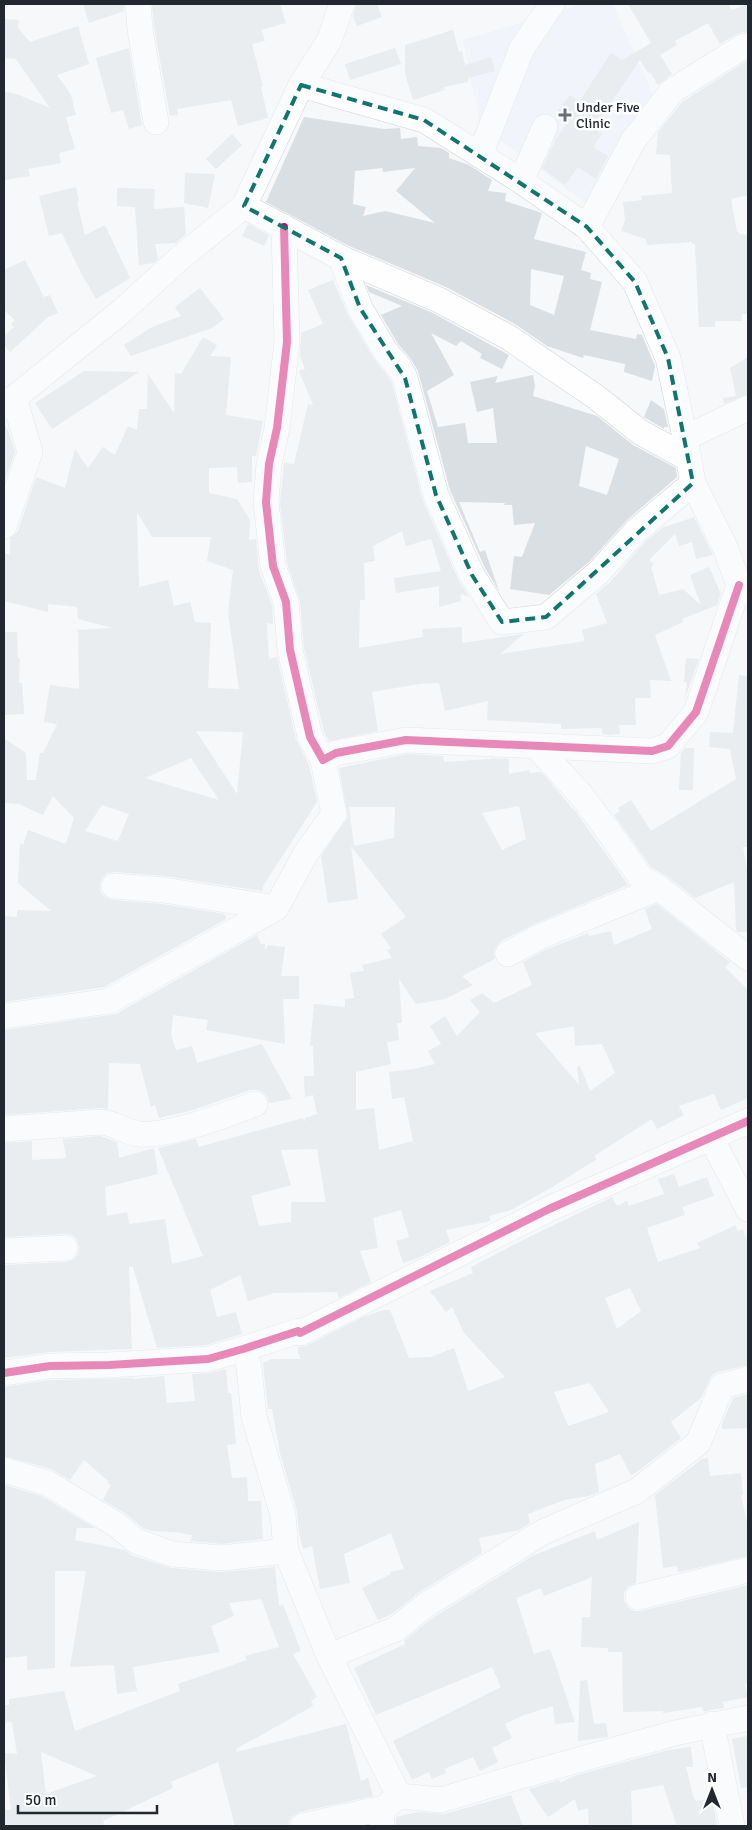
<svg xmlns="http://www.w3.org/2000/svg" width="752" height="1830" font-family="Signika,sans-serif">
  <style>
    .built { fill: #eaf2fc }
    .building { fill: #dadfe3; fill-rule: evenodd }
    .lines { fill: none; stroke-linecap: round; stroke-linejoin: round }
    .minor-casing { stroke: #d0d4da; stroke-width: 26 }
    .minor { stroke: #fefefe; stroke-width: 25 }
    .cycleway-casing { stroke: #fff; stroke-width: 11 }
    .cycleway { stroke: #d6006c; stroke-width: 8 }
    .marked { fill: none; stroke: #0f766e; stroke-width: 4; stroke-dasharray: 10 6; stroke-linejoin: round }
    .poi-dot { fill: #6c7177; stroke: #fff; stroke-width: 2 }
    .labels { text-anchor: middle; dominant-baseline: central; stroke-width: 5; stroke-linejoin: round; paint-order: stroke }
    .poi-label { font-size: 14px; fill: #222830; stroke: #fff; text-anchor: start }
  </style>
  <rect width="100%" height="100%" fill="#f6f8fa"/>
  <!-- built -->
  <path class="built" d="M582,4H613L658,106L599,213L480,125L463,40Z"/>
  <!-- building -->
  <g class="building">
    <path d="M83,4H124V11L89,23Z"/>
    <path d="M152,4H280L286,23L261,30L265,41L252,44L263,86L261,87L268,118L238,126L231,100L177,109L178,115L170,116L154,27Z"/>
    <path d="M356,4H377L382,17L357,26L353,16Z"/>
    <path d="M628,4H728L732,10L748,4V33L743,32L737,34L720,44L708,23L675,41L677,45L660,55L672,74L658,85L650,72L648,73L640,60L594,128L602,134L593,147L608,156L596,179L578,167L565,185L542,168L556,139L569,121L557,112L570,95L579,102L611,53L622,60L651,43Z"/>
    <path d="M4,19L19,20L18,28L30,42L78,26L89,64L57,75L71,95L76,115L66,117L75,149L59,153L61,163L28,169L30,176L4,180V91L19,95L50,108L16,59L4,58Z"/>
    <path d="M453,30L459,52L462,51L465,65L491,57L495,71L468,78V82L444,87L445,90L413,100L405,74V45Z"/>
    <path d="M129,48L142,125L129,129L123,110L111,113L96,58Z"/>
    <path d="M395,48L401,64L350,80L345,64Z"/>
    <path d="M748,60V195L731,199L737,232H739V234L748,235V314H742V321H715V327H699L695,244H692V242L647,245L646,239L621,231L625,220L623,202L642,200L641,196L672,193L670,155L656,154L658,132L682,102Z"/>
    <path d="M304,117L384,129L400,128L401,139L417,137L418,146L441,148L449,153V158L469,165L492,180L488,191L506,193L505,201L542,213L534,239L586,252L581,270L591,273L590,279L602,282L590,330L636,339L637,334L642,335L655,366L652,381L624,372L625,364L584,355L583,358L547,346L515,324L446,287L347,245L266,202ZM382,168L383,172L415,168L396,191L435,223L385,211L363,216L366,207L353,204L355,171ZM531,269L564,276L554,315L530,305Z"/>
    <path d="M232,134L242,145L216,169L206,159Z"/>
    <path d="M185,173L215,174L208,208L184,203Z"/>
    <path d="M76,187L79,201L77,202L85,235L105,225L130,278L96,299L81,273L62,233L49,236L39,196Z"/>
    <path d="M117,188L155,189L154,209L184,207L186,234L176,243L155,244L158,259L154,263L139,265L135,207L117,206Z"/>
    <path d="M248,224L269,235L264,246L242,236Z"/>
    <path d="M25,260L44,297L50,295L58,313L48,317L10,352L4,345V336L14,327L11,324L15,320L4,310V270Z"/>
    <path d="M333,280L348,315L374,359L387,375L392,383L423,501L459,581L469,597L460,594L461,601L439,607V586L396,593L394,578L441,571L431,539L406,546L402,531L373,546L375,561L364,563L365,600H360L359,648L423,637L422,629L462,627V643L524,634L500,654L585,641L582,630L607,623L596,594L610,582L646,541L666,525L665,527L694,517L713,555L696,559L692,542L679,546L675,534L649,560L654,564L651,567L659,595L683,589L701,605L690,575L709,567L721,594L717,605L682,619L683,622L655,635L671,681L650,680L651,698H635L636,725H619L620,734L608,735L602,734V728L561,729V724L487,720L488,701L445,711L439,683L419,684L372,692L378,731L329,741L324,732L304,648L300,601L287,563L280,502L284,463L294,464L308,404L313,405L299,371L305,369L300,356L301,333L323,324L308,290Z"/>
    <path d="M366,285L433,313L509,355L502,369L480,358L482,354L461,341L456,346L431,333L454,375L427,391L438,427L465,423L468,443H497L493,408L477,412L470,382L498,376L495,383L533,375L535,386L533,396L597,416L633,445L676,468L677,477L627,520L589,562L549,595L510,589L514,556L522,557L535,523L514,525L512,505H504L505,503L459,502L480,552L485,550L499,591L485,568L450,490L418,371L410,358L398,344L381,315L402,306L369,292ZM586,446L619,459L607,495L579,486Z"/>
    <path d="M200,288L224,319L212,328L131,356L124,345L152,327L181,316L175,307Z"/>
    <path d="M203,337L217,345L210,356L231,357L226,415L263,421L256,456H252V482L238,483L237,467L209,468V493L237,499L250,520L249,540L256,539L259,571L272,605L273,624L267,623L269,659L277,657L296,740L309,765L317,802L263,886V891L165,876L115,872L107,873L102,878L100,885L101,893L106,898L113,900L162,904L225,914L226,919L104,987L4,1002V916L17,917V910L51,911L18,883L20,843L23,845L28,830L66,844L74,818L53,796L43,815L19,804L4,803V738L26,753L27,780H36L40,753H43L57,724L44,722L50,685L79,689L78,630L113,628L78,619L77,607L48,604V612L4,601V553L10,555V538L18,531L36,477L65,488L75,449L88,468L103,447L115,455L128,426L137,430L139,409H147L148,374L174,413L175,373L181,374ZM137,512L152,537H211L207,561L233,570L228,613L239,689L208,688L211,623L195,622L190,602L174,606L168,580L139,587ZM196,731L243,732L237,794ZM191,758L219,800L145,778ZM102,805L129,814L118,841L85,831Z"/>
    <path d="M748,357V394L724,404L723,398L736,396L730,368Z"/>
    <path d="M84,371L139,372L52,429L35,403Z"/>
    <path d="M651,400L664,409L668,427H664V429L644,417Z"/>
    <path d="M4,422L9,433L15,452L4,483Z"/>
    <path d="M4,632H17L18,658H20L19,683H22L24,714L4,715Z"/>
    <path d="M686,658L699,659L685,698L687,682H684Z"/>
    <path d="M739,675L748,676V847H743L748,874V932H738L736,930L734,882L695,898L668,877L651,867L614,815L620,811L618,808L631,800L651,831L736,779L730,749L709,747L710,732L733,733Z"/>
    <path d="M685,748H694L693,790H679L681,753Z"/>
    <path d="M407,754L443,756L444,762L491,759V758L509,759V774L529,770L530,773L541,772L568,803L572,809L573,808L628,885L534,924L501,941L496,947L494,953L495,959L462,976L473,985L445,999L416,1004L399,979L402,1023H397L399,1040L387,1042L391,1064L356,1072V1110L374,1108L379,1150L413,1141L404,1097L392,1099L389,1072L414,1069L435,1064L428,1051L441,1044L430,1026L445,1016L457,1036L480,1012L470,1000L482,993L494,1003L532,985L523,962L545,950L588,933L589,936L611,931L614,945L638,935L652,929L645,909L657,904L730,962L725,967L748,990V1098L721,1110L714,1094L679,1106L684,1115L657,1129L652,1119L594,1156L597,1159L549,1189L511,1210L489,1216L491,1221L446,1230L450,1242L418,1258L403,1263L396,1241L409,1237L401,1210L373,1218L378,1248L360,1251L371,1282L339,1298L337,1292L274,1293L248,1301L240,1275L210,1290L217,1317L236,1312L242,1334L206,1345L157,1348L133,1267H129L132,1349L50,1352L4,1358V1265L66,1262L72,1260L78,1255L79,1248L77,1240L72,1235L65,1234L4,1237V1143L32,1141V1160L66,1158L63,1139L100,1136L106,1138L117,1142L119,1158L154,1148L158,1174L105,1187L107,1216L127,1212L129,1224L165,1219L172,1264L203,1256L158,1148L196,1139L199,1147L303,1118L305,1122V1118L317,1114L313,1095L305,1097L304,1076H314L313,1046H310L314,1004L345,1007V999L354,998L350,973L364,971L362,965L392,958L387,950L391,948L381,934L406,917L351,846L358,899L328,903L321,856L348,817L339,768ZM519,806L526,839L502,850L482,813ZM349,807H395L394,838L354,846ZM574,1026L575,1046L602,1044L615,1073L590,1091L580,1066L577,1067L579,1085L535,1033ZM317,1149L326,1202H291V1222L259,1226L251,1196L291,1185L281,1150Z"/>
    <path d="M257,935L261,944H265V950L268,945L285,947L281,976H299V999H283L285,1044L206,1030L208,1020L173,1015L171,1034L176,1050L192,1046L197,1063L262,1044L292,1099L269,1103L268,1098L264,1093L258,1090H250L193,1110L159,1118L155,1105L151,1107L140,1064L109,1063L108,1109L100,1108L4,1115V1030L116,1014Z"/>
    <path d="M674,1174L679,1187L707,1177L714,1196L682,1207L685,1215L647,1228L658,1262L700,1248L697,1243L736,1225L737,1231L743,1229L748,1244V1365L718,1372L712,1375L701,1398L671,1422L681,1438L637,1472L631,1475L620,1454L595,1464L599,1492L589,1496L564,1500L528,1514L530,1523L519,1530L479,1538L482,1553L418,1593L392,1614L378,1620L362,1588L391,1574L390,1572L404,1569L391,1533L344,1554L350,1583L320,1589L312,1546L303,1549L299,1533L297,1511L280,1453L272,1409H268L263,1363L272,1359H301L298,1353V1347L306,1346L363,1317L384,1310H390L409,1358L431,1357L454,1348L468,1391L505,1377L464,1333L452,1307L446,1312L430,1291L473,1273L471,1267L529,1237L612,1197L617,1206L627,1201L629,1206L664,1194L658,1179ZM630,1288L641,1311L617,1329L605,1298ZM590,1383L609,1412L568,1426L554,1392Z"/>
    <path d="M226,1369L228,1393H231L236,1444L227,1445L232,1478L247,1477L248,1501H261L263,1539L222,1544L191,1541L192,1535L175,1532L151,1531L143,1528L125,1513L103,1500L111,1485L107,1483L108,1481L84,1460L70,1480L51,1469L4,1456V1387L51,1380L133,1378V1379L164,1376L167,1403L195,1401L192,1374L209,1373Z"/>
    <path d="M748,1394V1428L722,1429V1424L733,1398Z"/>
    <path d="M708,1458L710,1476L741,1473L743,1495H741L748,1527V1556L679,1572H678L677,1566L663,1568L655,1495L702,1459Z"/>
    <path d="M4,1485L41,1496L95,1528H77L75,1540L125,1550L131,1555L171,1568L221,1572L275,1567L279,1606L283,1604L301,1651L293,1654L317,1697L311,1701L313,1706L236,1749L237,1752L346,1724L361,1781L368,1778L373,1796L300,1812L293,1816L289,1821V1826H235L218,1762L171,1782L173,1788L103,1821L105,1826H4V1810H11L4,1753L17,1754L12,1722L4,1723V1705H9V1699L64,1691L75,1731L180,1691L178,1684L247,1660L245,1656L279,1647L261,1599L229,1603L234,1616L211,1626L220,1652L133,1667L137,1691L117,1694L114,1665L70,1667L86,1571H55V1668L27,1670V1656L4,1658ZM41,1752L97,1776L46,1794Z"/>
    <path d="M639,1522L636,1583L628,1586L624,1593V1601L628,1607L634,1611H641L748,1585V1683L745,1684L748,1697L723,1702L724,1708L709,1710L704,1712L702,1707L663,1713V1711L623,1712L622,1652H608V1648L581,1647L582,1617H590L592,1577L544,1596L541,1588L516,1598L534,1654L550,1649L575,1722L555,1724L553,1706L524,1715L505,1724L512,1738L492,1748L498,1762L480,1771L473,1757L444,1769L446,1773L432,1779L429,1772L412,1780L393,1741L501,1687L492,1667L376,1715L354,1668L405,1644L404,1641L434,1617L532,1556L595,1531L597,1540Z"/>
    <path d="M587,1680L594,1724L606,1723L608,1737L578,1741L580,1681Z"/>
    <path d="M748,1736V1787L741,1788L732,1739Z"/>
    <path d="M691,1747L693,1767H686L694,1799H695L696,1801L712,1798L717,1826H677L663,1785L631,1791L632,1826H589L588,1808L578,1811L575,1799L548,1817L529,1789L559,1780L560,1783L571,1777L668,1750Z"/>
    <path d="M511,1795L523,1826H396V1817L419,1812L445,1814Z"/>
  </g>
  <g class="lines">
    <defs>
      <g id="minor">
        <path d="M138,4L140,29L156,122"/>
        <path d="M301,85L424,120L521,181L587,227L635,282L668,358L685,438L693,483L725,547L739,585L748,592"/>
        <path d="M480,155L522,48L552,4"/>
        <path d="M521,181L545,127"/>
        <path d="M244,206L341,258L439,300L508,337L596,397L640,432L689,459"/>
        <path d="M284,227L287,342L277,428L269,464L266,502L273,566L286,602L290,650L310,737L323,760L336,753L406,740L652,751L668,746L696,712L739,585"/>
        <path d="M587,227L633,141L672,91L744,46"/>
        <path d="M341,258L360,308L386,352L399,367L405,378L436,495L472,575L502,622L546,617L599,572L636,531L693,483"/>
        <path d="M4,406L122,311L180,258L244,206L301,85L329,41L342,4"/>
        <path d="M685,438L748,408"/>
        <path d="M4,526L30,452L14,398"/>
        <path d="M536,746L581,795L609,832L641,878L659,888L748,958"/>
        <path d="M276,908L306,853L334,814L323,760"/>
        <path d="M508,954L539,937L659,888"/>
        <path d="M4,1016L109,1001L276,908L164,890L114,886"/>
        <path d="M4,1129L101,1122C115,1123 125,1132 138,1134C167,1137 227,1115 255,1104"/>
        <path d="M711,1138L748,1209"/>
        <path d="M4,1251L65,1248"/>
        <path d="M243,1349L249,1367L254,1417L283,1515L286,1551L329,1656L399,1796"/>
        <path d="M4,1373L50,1366L109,1365L208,1359L243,1349L298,1331L300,1333L549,1209L748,1121"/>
        <path d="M4,1470L47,1483L117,1525L136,1541L172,1554L222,1558L286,1551"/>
        <path d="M638,1597L748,1570"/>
        <path d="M329,1656L396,1629L426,1605L543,1532L637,1491L698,1443L722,1386L748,1379"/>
        <path d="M712,1724L732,1826"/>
        <path d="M303,1826L383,1808"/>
        <path d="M382,1826C379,1809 386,1806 399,1796L441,1800L521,1776L675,1733L748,1718"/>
      </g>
    </defs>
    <!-- minor casing -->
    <use href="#minor" class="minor-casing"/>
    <!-- minor -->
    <use href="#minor" class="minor"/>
    <defs>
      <g id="cycleway">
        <path d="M284,227L287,342L277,428L269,464L266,502L273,566L286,602L290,650L310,737L323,760L336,753L406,740L652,751L668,746L696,712L739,585"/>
        <path d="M4,1373L50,1366L109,1365L208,1359L243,1349L298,1331L300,1333L549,1209L748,1121"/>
      </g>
    </defs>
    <!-- cycleway casing -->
    <use href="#cycleway" class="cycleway-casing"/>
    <!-- cycleway -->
    <use href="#cycleway" class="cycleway"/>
  </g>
  <!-- marked area -->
  <path d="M0 0H752V1830H0ZM301,85L424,120L587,227L635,282L668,358L693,483L546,617L502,622L472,575L436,495L405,378L360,308L341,258L244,206Z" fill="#f6f8fa" fill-opacity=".55" fill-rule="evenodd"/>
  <path class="marked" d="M301,85L424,120L587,227L635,282L668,358L693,483L546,617L502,622L472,575L436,495L405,378L360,308L341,258L244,206Z"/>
  <!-- markers -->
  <path class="poi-dot" d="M562.5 107.5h5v5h5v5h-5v5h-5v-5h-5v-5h5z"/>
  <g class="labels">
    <!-- poi labels -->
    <g class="poi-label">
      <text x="576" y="107">Under Five<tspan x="576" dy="16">Clinic</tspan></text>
    </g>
  </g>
  <!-- border -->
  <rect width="752" height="1830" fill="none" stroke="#222830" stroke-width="10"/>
  <!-- north arrow -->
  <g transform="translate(712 1790)" stroke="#ffffff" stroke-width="4" paint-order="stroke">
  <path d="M0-4L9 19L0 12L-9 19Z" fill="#222830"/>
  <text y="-8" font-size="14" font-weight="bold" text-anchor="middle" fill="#222830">N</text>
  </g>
  <!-- scale -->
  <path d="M18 1805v8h139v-8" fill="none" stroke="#222830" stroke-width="2.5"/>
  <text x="25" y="1805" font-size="15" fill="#222830" stroke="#ffffff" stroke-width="4" paint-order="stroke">50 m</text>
</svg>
